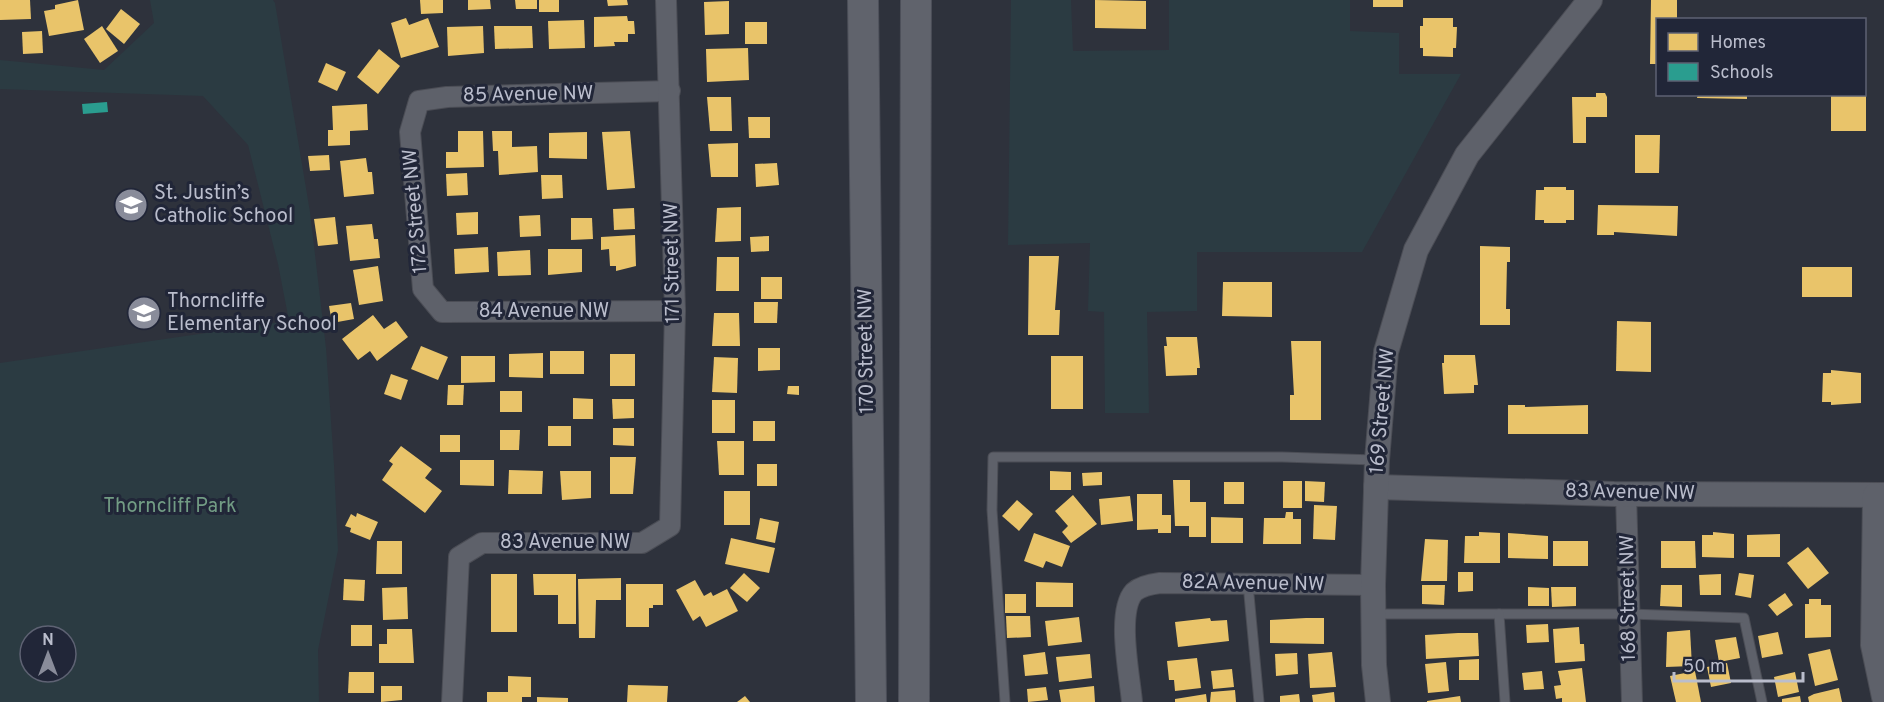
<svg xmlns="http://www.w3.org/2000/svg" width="1884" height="702" font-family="Overpass,sans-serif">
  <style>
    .green { fill: #2b3b42; fill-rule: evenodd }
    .homes { fill: #e9c46a }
    .schools { fill: #2a9d8f }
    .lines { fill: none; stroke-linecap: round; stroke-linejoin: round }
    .service-casing { stroke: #4b4d55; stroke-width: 11 }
    .minor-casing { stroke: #4b4d55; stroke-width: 22 }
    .tertiary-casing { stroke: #4b4d55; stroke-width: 26 }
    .primary-casing { stroke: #4c4f59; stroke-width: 32 }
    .service { stroke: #5e616a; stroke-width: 9 }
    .minor { stroke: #5e616a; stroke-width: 20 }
    .tertiary { stroke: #5e616a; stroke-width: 24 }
    .primary { stroke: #60636c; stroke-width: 30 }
    .labels { text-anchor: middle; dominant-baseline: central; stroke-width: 6; stroke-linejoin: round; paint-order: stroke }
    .street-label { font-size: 20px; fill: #babdcc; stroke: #212638 }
    .poi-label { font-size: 20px; fill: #babdcc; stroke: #212638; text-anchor: start }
    .park-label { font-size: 20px; fill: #729c84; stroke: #212638 }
  </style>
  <rect width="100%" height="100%" fill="#2e323c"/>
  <!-- green -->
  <g class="green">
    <path d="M150,0H273L275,3L310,212L326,348L334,465L338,550L318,650L319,702H0V363L289,321L278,264L248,145L203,96L0,89V60L104,70L154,23ZM30,636H66V672H30Z"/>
    <path d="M1011,0H1071L1073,51L1169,50V0H1350V31L1399,33V74H1461L1362,252H1197V311L1147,312L1149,413H1105L1104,312L1088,311L1090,243L1008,245Z"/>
  </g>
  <!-- homes -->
  <g class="homes">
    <path d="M0,0H30L31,19L0,20Z"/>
    <path d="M78,0L84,30L49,36L44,11L55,9V5Z"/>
    <path d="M420,0H443V13L421,14Z"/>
    <path d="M468,0H490L491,9L468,10Z"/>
    <path d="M515,0H537V9H516Z"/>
    <rect x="539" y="0" width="20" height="12"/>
    <path d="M607,0H627L628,5L608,6Z"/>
    <path d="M1095,0L1146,1V29L1095,28Z"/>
    <rect x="1373" y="0" width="30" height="7"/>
    <path d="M1651,0H1677V20H1658V64H1650Z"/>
    <path d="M729,1V34L705,35L704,2Z"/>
    <path d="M121,9L140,24L124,44L106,29Z"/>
    <path d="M627,16L628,21H634L635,34H628V42H614L615,46L594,47V17Z"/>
    <path d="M406,18L409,25L428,18L439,47L401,58L391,23Z"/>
    <path d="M1423,18H1453V27H1457L1456,48H1453V57L1423,56V48H1420V26H1423Z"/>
    <path d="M584,20L585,48L549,49L548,21Z"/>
    <rect x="745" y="22" width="22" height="22"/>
    <path d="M102,26L118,51L100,63L84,39Z"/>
    <path d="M483,26L484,53L448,56L447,27Z"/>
    <path d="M494,26H532L533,48L495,49Z"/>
    <path d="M42,31L43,53L23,54L22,32Z"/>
    <path d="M748,48L749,80L707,82L706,49Z"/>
    <path d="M379,49L400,66L378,94L357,77Z"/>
    <path d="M326,63L346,72L337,91L318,82Z"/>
    <path d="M1596,93H1605L1607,97V117H1586V143H1573L1572,97H1596Z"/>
    <path d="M1698,94H1747V99L1697,98Z"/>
    <rect x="1831" y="94" width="35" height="37"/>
    <path d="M707,97H731L732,131H710Z"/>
    <path d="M367,104L368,130L350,131V145L328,146V130H333L332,106Z"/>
    <path d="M748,117H770V138H749Z"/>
    <path d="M458,131H483L484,167L446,168V152H458Z"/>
    <path d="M492,131H512V147L537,146L538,172L499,175L498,151H493Z"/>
    <path d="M630,131L635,188L607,190L602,132Z"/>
    <path d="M587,132V159L549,158V133Z"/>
    <path d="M1635,135H1660L1659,173H1635Z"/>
    <path d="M738,143V177H711L708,144Z"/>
    <path d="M329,155L330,170L310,171L308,156Z"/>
    <path d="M366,158L368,172H372L374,194L344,197L340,161Z"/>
    <path d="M777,163L779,185L756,187L755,164Z"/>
    <path d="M467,173L468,195L447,196L446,174Z"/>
    <path d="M541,175H562L563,198L542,199Z"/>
    <path d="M1544,187H1566V190H1574V220H1566V223H1544V220H1535L1536,190H1544Z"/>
    <path d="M1598,205L1678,206L1677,236L1614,232V235H1597Z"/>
    <path d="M741,207V241L715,242L717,208Z"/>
    <path d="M634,208L635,229L614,230L613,209Z"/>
    <path d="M478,212V234L457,235L456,213Z"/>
    <path d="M540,215L541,236L520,237L519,216Z"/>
    <path d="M335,217L338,244L318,246L314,219Z"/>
    <path d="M571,218H592L593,239L571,240Z"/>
    <path d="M372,224L374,239H378L380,258L350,261L346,226Z"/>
    <path d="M635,235L636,266L616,271V266H610L609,249L601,250V237Z"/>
    <path d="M769,236V251L751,252L750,237Z"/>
    <path d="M1480,246L1510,247V262H1507L1506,309H1510V325H1480Z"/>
    <path d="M488,247L489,272L455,274L454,249Z"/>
    <path d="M548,249H582V272L548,275Z"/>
    <path d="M530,250L531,275L498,276L497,252Z"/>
    <path d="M1029,256H1059L1055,310H1060L1059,335H1028Z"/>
    <path d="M717,257H739V291H716Z"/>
    <path d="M378,266L383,301L359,305L353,270Z"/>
    <rect x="1802" y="267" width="50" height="30"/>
    <rect x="761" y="277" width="21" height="22"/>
    <path d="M1223,282H1272V317L1222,316Z"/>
    <path d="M754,302H778L777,323H754Z"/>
    <path d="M351,303L354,319L332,323L329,306Z"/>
    <path d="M714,313H739L740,346H712Z"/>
    <path d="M373,315L384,329L396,321L408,337L377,361L370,351L358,360L342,339Z"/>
    <path d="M1617,321L1651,322V372L1616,371Z"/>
    <path d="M1166,337H1197L1200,368H1197V375L1166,376L1164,346H1167Z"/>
    <path d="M1291,341H1321V420H1290V395H1294Z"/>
    <path d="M421,346L448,357L438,380L411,369Z"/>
    <path d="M758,348H780V370L758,371Z"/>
    <rect x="550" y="351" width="34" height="23"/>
    <path d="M543,353V378L509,377V354Z"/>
    <rect x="610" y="354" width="25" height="32"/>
    <path d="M1444,355H1475L1478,385H1474V393L1444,394L1442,363H1444Z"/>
    <path d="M461,356H495V382L461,383Z"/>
    <rect x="1051" y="356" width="32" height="53"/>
    <path d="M714,357L738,358L737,393L712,392Z"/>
    <path d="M1831,370L1861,373V403L1831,405V402H1822L1823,373H1831Z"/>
    <path d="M391,374L408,380L401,400L384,394Z"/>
    <path d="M448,385H464L463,405H447Z"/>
    <path d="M788,386H799V395L787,394Z"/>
    <rect x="500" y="391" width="22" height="21"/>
    <path d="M573,398L593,399V419H573Z"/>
    <path d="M612,399H634V418L613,419Z"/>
    <rect x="712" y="400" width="23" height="33"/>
    <path d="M1508,405H1525V407L1588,405V434H1508Z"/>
    <rect x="753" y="421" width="22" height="20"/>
    <rect x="548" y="426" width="23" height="20"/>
    <path d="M613,428H634V446L613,445Z"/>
    <path d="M500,430H520L519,450H500Z"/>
    <rect x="440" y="435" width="20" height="17"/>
    <path d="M717,441H744V475H719Z"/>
    <path d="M401,446L432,469L425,478L442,491L425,513L382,480L393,464L389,461Z"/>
    <path d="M610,457H636L633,494H610Z"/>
    <path d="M460,460H494V486L460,485Z"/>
    <rect x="757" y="464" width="20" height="22"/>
    <path d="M509,470L543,471L542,494H508Z"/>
    <path d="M560,471H591V498L562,500Z"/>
    <path d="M1050,471L1071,472V490H1050Z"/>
    <path d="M1102,472V485L1083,486L1082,473Z"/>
    <path d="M1173,480H1190V502H1206V537H1189V526H1175Z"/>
    <rect x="1283" y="481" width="19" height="27"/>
    <path d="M1305,481L1325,482L1324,502L1305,501Z"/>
    <rect x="1224" y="482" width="20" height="22"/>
    <rect x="724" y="491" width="26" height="34"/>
    <path d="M1137,494H1162V515H1171V533H1158V529L1137,530Z"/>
    <path d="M1073,495L1097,524L1071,543L1062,532L1068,526L1055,511Z"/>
    <path d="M1130,496L1133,521L1101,525L1099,499Z"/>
    <path d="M1017,500L1033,514L1019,531L1002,516Z"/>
    <path d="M1314,505L1337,506L1335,540L1313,539Z"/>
    <path d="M1286,512H1293V519H1301V544H1263L1264,518H1285Z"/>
    <path d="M357,513L378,522L370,540L350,532L351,528L345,526L351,514L356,517Z"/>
    <path d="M1211,517L1243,518V543H1211Z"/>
    <path d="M760,518L779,522L775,543L756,539Z"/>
    <path d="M1479,532L1500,533V563H1464L1465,536H1479Z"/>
    <path d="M1713,532L1734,534V558L1702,557V535H1713Z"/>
    <path d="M1034,533L1070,546L1062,567L1046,561L1043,568L1024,561Z"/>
    <path d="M1508,533L1548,536V559L1508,558Z"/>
    <path d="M1780,534V557H1747V535Z"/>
    <path d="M731,538L775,548L769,573L725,564Z"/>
    <path d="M1425,539L1448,540L1447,581H1421Z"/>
    <path d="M377,541H402V574H376Z"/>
    <rect x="1553" y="541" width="35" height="25"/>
    <path d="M1661,541H1695L1696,568H1661Z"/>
    <path d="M1808,547L1829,573L1808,589L1787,563Z"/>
    <path d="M1458,572H1473V591L1458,592Z"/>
    <path d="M744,573L760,588L747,602L730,588Z"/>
    <path d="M1739,573L1754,575L1751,598L1735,595Z"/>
    <rect x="491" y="574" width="26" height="58"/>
    <path d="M533,574H576V624H558V595H534Z"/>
    <path d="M1721,574V595H1700L1699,575Z"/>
    <path d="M621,578V600H596L595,638H579L578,579Z"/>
    <path d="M344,579L365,580L364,601L343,600Z"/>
    <path d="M695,580L704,596L711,592L713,596L727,589L738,611L706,627L700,616L693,621L676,590Z"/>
    <path d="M1036,582L1073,583V607H1036Z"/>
    <path d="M626,584H663V605H653V608H649V627H626Z"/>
    <path d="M1422,585H1445L1444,605L1422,604Z"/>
    <path d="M1661,585H1682V607L1660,606Z"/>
    <path d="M407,587L408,619L383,620L382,588Z"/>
    <path d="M1528,587L1549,588V606H1528Z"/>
    <path d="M1551,587H1576V606L1552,607Z"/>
    <path d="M1785,593L1793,605L1777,616L1768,605Z"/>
    <rect x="1005" y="594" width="21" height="19"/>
    <path d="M1809,599H1821V605H1831V637L1805,638V604H1809Z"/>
    <path d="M1006,616H1030L1031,637L1007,638Z"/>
    <path d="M1079,617L1082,642L1048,646L1045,621Z"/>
    <path d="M1210,618L1211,621L1227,620L1229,641L1178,647L1175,622Z"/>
    <path d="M1306,618H1324V644L1270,643V620Z"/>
    <path d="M1548,624L1549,642L1527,643L1526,625Z"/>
    <rect x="351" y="625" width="21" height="21"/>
    <path d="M1579,627L1580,644H1584L1585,661L1555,663L1553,629Z"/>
    <path d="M387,629H412L414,663H379V644H387Z"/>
    <path d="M1690,630L1692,666L1666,667L1667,632Z"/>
    <path d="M1778,632L1783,654L1762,658L1758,636Z"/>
    <path d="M1458,633H1478L1479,656L1426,659L1425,635Z"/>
    <path d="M1736,637L1740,658L1719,662L1715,640Z"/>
    <path d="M1830,649L1838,680L1815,686L1808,654Z"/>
    <path d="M1045,652L1048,674L1025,676L1023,655Z"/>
    <path d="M1332,652L1336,687L1310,688L1308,654Z"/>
    <path d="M1297,653L1298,674L1276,676L1275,654Z"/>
    <path d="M1090,654L1092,678L1059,682L1056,657Z"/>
    <path d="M1197,658L1201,688L1175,691L1174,680H1169L1167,661Z"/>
    <path d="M1479,659V680H1459V660Z"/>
    <path d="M1446,662L1449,691L1428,693L1425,664Z"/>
    <path d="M1727,663L1731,683L1711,687L1707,667Z"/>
    <path d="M1582,668L1586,702H1562V698L1556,699L1554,686L1561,685L1558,671Z"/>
    <path d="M1232,669L1234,687L1213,689L1211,671Z"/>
    <path d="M1542,671L1544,689L1524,690L1522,673Z"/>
    <path d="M1695,671L1701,702H1676L1670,676Z"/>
    <path d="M349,672H374V693H348Z"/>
    <path d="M1795,672L1799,692L1778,697L1774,677Z"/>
    <path d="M508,676L531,677V697H522V702H487V692H508Z"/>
    <path d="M628,685L668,686L667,702H627Z"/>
    <path d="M381,686H402V700L381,702Z"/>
    <path d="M1094,686L1095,702H1061L1059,690Z"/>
    <path d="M1046,687L1048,700L1028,702L1027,689Z"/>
    <path d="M1839,688L1842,702H1809L1808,697L1814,694Z"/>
    <path d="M1235,690L1236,702H1210L1211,692Z"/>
    <path d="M1334,692L1335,702H1313L1312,695Z"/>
    <path d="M1206,694L1207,702H1175V699Z"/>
    <path d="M1299,694L1300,702H1280V696Z"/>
    <path d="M745,696L750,702H737Z"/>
    <path d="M1460,696L1461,702H1427V701Z"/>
    <path d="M1800,696L1801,702H1782V699Z"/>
    <path d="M537,697L568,698V702H537Z"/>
  </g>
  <!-- schools -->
  <path class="schools" d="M107,102L108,112L83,114L82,104Z"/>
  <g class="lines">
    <defs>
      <g id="service">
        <path d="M1248,584L1259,702"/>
        <path d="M1375,614H1630L1744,618L1762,702"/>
        <path d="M1499,614L1505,702"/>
        <path d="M1005,702L992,510L993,457H1282L1375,460"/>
      </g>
      <g id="minor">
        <path d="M670,91L447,97L419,101L410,132L423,289L442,312L675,311"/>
        <path d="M1626,494L1632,702"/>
        <path d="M452,702L459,557L482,543H642L670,526L675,311L666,0"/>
        <path d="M1132,702C1130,677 1116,612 1134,592C1141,586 1152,584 1160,583L1373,585"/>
      </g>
      <g id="tertiary">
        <path d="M1376,487L1614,494L1884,495"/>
        <path d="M1875,495L1873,645L1884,697"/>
        <path d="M1378,702L1374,665L1373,585L1377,460L1386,352L1416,250L1467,155L1590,0"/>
      </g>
      <g id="primary">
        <path d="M863,0L871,702"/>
        <path d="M914,702L916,0"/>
      </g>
    </defs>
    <!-- service casing -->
    <use href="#service" class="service-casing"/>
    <!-- minor casing -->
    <use href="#minor" class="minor-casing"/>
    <!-- tertiary casing -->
    <use href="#tertiary" class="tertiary-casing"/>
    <!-- primary casing -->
    <use href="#primary" class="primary-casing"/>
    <!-- service -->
    <use href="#service" class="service"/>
    <!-- minor -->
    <use href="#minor" class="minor"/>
    <!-- tertiary -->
    <use href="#tertiary" class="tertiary"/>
    <!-- primary -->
    <use href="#primary" class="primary"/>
  </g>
  <!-- icons -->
  <defs>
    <symbol id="school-disc" viewBox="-11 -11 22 22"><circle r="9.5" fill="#898c9a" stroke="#212638"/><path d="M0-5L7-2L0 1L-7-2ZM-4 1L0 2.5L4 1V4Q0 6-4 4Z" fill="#fff"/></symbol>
  </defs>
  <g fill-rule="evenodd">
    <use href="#school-disc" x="112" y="186" width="38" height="38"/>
    <use href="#school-disc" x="125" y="294" width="38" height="38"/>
  </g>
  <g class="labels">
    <!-- street labels -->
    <g class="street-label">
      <text transform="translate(528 95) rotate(-1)">85 Avenue NW</text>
      <text transform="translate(416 211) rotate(-95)">172 Street NW</text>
      <text transform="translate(673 263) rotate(-91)">171 Street NW</text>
      <text x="544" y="312">84 Avenue NW</text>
      <text transform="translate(867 351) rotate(-91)">170 Street NW</text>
      <text transform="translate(1383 411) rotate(-85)">169 Street NW</text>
      <text transform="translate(1630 493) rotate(1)">83 Avenue NW</text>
      <text x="565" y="543">83 Avenue NW</text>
      <text transform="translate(1253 584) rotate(1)">82A Avenue NW</text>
      <text transform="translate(1629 598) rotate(-91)">168 Street NW</text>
    </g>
    <!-- poi labels -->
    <g class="poi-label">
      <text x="154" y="194">St. Justin’s<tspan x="154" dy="23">Catholic School</tspan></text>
      <text x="167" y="302">Thorncliffe<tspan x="167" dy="23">Elementary School</tspan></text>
    </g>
    <!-- park labels -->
    <g class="park-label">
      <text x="170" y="507">Thorncliff Park</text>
    </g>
  </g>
  <!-- legend -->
  <rect x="1656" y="18" width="210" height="78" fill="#212638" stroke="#5e6273" stroke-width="1.5"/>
  <rect x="1668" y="33" width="30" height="18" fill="#e9c46a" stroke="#5e6273" stroke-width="1.5"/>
  <text x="1710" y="48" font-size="18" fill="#babdcc">Homes</text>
  <rect x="1668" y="63" width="30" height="18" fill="#2a9d8f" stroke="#5e6273" stroke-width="1.5"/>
  <text x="1710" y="78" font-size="18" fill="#babdcc">Schools</text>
  <!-- north arrow -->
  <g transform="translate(48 654)"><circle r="28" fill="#212638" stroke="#5e6273" stroke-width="1.5"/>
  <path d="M0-4.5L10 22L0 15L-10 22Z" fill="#898c9a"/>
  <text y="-9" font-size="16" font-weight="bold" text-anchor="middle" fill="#babdcc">N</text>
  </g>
  <!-- scale -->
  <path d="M1674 672v9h129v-9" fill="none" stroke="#babdcc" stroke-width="3"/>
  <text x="1683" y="672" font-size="18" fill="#babdcc" stroke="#212638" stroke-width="4.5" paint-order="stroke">50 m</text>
</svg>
